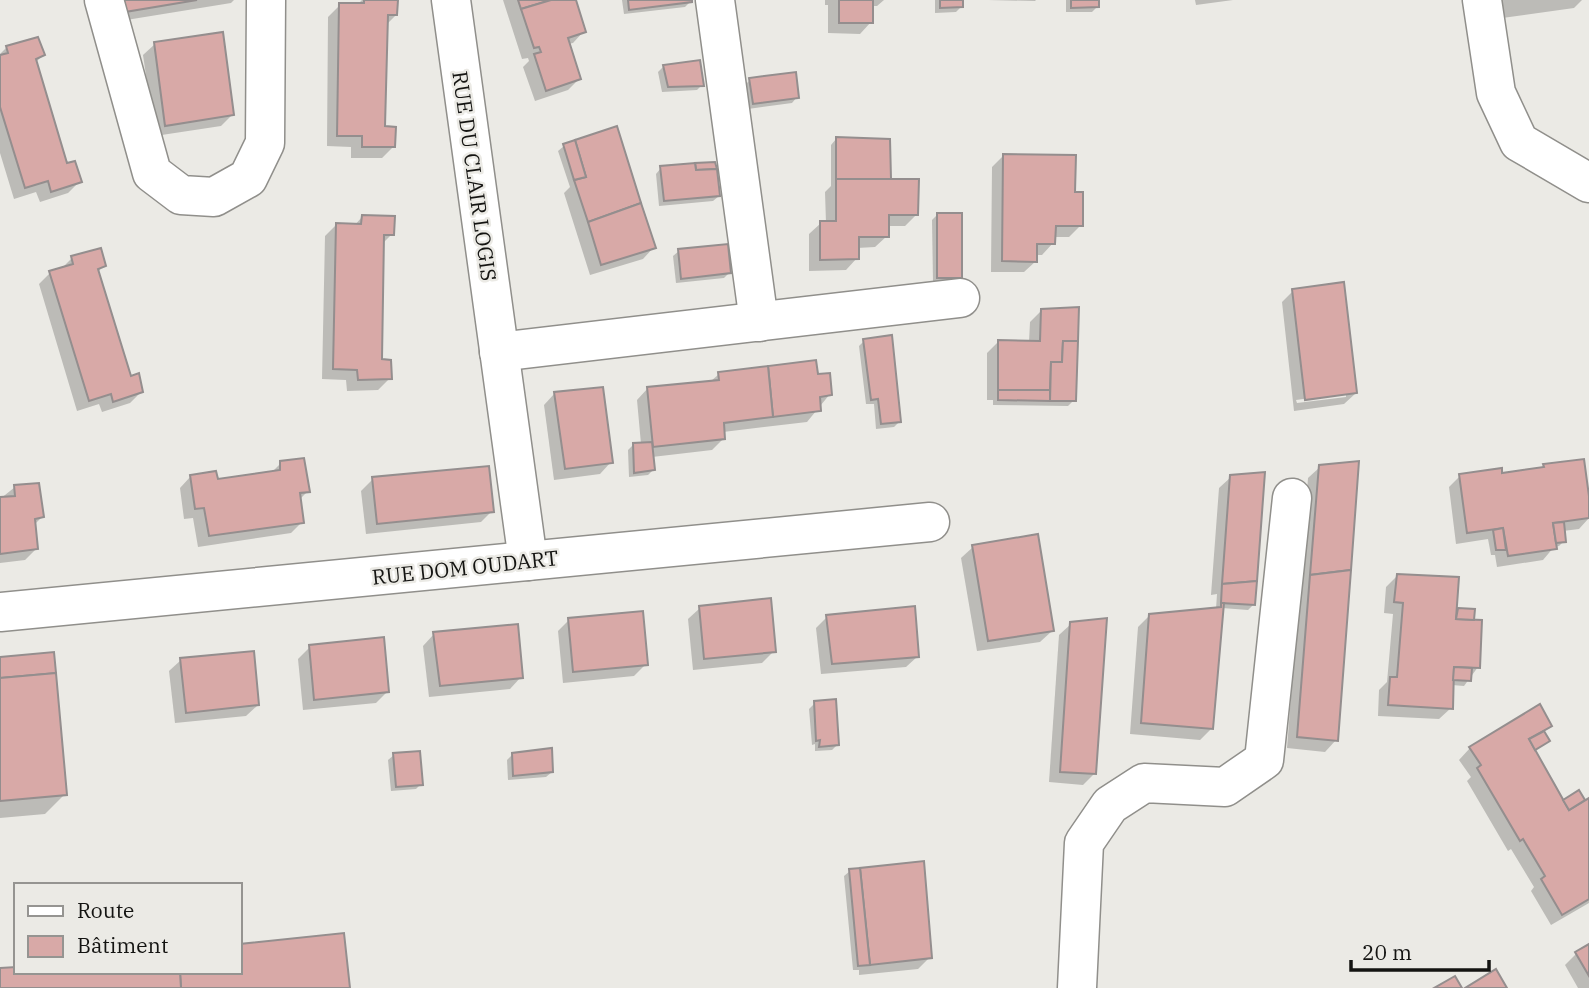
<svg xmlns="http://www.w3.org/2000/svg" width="1589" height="988" font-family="'IBM Plex Serif',serif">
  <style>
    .shadow { fill: #0003; fill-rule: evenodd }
    .building { fill: #d8a9a7; stroke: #948e8e; stroke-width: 2 }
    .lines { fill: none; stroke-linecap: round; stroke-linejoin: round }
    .minor-casing { stroke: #908f8b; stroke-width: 41 }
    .minor { stroke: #fff; stroke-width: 38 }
    .labels { text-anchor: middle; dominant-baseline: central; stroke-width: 5; stroke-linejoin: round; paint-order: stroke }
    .street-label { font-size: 21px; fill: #141412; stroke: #ebeae5 }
  </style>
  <rect width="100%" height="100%" fill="#ebeae5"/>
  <!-- shadow -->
  <g class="shadow">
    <path d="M111,0H234L231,3L114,22Z"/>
    <path d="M362,0H396V15L386,25L384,128L393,147L382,158H351V147L327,146L328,17L340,5H357Z"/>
    <path d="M503,0H574L584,31L573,43L568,44L579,79L568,90L535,101L523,67L529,61L528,58L522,59Z"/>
    <path d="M622,0H690V2L685,7L624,14Z"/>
    <path d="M825,0H884L877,6H871V22L860,34L828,33V5H825Z"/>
    <path d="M935,0H962V6L956,12L935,13Z"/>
    <path d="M988,0H1036L1035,1Z"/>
    <path d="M1066,0H1097V7L1092,12H1066Z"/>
    <path d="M1195,0H1233L1196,5Z"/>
    <path d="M1493,0H1582L1574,8L1495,19Z"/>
    <path d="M155,44L232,115L221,126L155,136L143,55Z"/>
    <path d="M7,47L43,55L35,63L66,166L80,181L68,193L40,202L36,192L14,199L0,153V54Z"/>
    <path d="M664,66L702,85L697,90L662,92L658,72Z"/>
    <path d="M750,80L797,97L792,103L748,109L745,85Z"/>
    <path d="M836,139L889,181L917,214L905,226H887V236L875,247L857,248V258L846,270L809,271V234L821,223H826L825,192L831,186V145Z"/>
    <path d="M564,146L654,247L643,259L590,275L564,193L570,187L558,151Z"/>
    <path d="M1003,156L1074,194L1081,225L1069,237H1054L1053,243L1042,255H1036V261L1024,272H991L992,167Z"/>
    <path d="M661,168L719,196L713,201L659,206L656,174Z"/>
    <path d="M937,215L960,277L954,283L933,282L932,220Z"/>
    <path d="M362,217L392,234L382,244L380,360L390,378L378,390L347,391L346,380L322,379L325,236L336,225L354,226Z"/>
    <path d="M679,251L730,272L724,278L676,283L673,256Z"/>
    <path d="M72,258L104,265L98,272L130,378L141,392L130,403L102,412L99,404L77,411L39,284L50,273L60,270Z"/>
    <path d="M1293,291L1356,393L1344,404L1294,411L1282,302ZM1346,393V397L1297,403L1296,400Z"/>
    <path d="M1041,311L1074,400L1068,406L993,405V400H987V353L998,342H1029L1030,322Z"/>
    <path d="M864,341L899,422L894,427L876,429L874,404H866L859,346Z"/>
    <path d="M719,374L817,376L830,394L807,422L723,432L724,438L712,450L652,457L654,469L648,475L629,477L628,450L633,445L641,444L637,400L648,388L710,382Z"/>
    <path d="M555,393L611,462L600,474L554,480L544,405Z"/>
    <path d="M281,463L308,491L299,500L302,522L291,533L198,547L193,518L184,519L180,488L191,476L216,481L271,473Z"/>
    <path d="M1544,465L1589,509V518L1579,529L1563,531L1564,541L1559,546L1554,547L1543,560L1497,567L1495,555H1491L1488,539L1456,544L1449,487L1460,476L1501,475L1540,469Z"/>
    <path d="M1320,467L1336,740L1325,752L1287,748L1308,478Z"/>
    <path d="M1231,477L1253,605L1248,610L1222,608L1211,729L1200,740L1130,734L1138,627L1150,615L1216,609L1217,594L1211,595L1219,488Z"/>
    <path d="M373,479L492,511L481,522L366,534L361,491Z"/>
    <path d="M15,487L42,517L34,525L36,549L25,560L0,563V499Z"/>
    <path d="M973,547L1052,631L1040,642L977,651L961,558Z"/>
    <path d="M1397,576L1455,614L1458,610L1478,667L1464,686L1452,685L1451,708L1439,719L1378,716L1379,690L1387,682L1393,614L1384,613L1386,587Z"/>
    <path d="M700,608L774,651L762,663L693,670L688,619Z"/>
    <path d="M827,617L918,656L906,667L821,674L816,628Z"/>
    <path d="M569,620L646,664L634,676L563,683L558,631Z"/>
    <path d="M1071,624L1095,773L1083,785L1049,782L1059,635Z"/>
    <path d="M434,634L521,677L510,689L429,697L423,646Z"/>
    <path d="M310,647L388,691L376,703L303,710L298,659Z"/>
    <path d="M0,659L65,794L45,814L0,818Z"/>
    <path d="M181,660L258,705L246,716L175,723L169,671Z"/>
    <path d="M815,703L837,745L832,750L815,751V744L812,745L809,709Z"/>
    <path d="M1550,726L1543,732L1548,740L1533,751L1563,803L1579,793L1585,802L1589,800V903L1551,925L1531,891L1534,887L1511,849L1508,851L1467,781L1471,777L1459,760L1470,748Z"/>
    <path d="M513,754L552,772L546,777L508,780L507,760Z"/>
    <path d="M394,755L421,784L416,789L391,791L388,760Z"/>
    <path d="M850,871L930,957L918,969L859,975V970H853L844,876Z"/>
    <path d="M1589,946V988H1578L1565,965L1576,954Z"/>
  </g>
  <!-- building -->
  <g class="building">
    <path d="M124,0H197L125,12Z"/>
    <path d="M364,0H398L397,15H388L385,126L396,127L395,147H362V136H337L339,3H364Z"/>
    <path d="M518,0H551L521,9Z"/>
    <path d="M551,0H576L586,32L568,38L581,79L546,91L534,54L541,52L539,47L534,48L521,9Z"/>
    <path d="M628,0H692V2L629,10Z"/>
    <rect x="839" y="0" width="34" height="23"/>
    <path d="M940,0H963V7L940,8Z"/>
    <path d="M1071,0H1099V7L1071,8Z"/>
    <path d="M223,32L234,115L165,126L154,42Z"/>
    <path d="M38,37L45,55L36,59L67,163L75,161L82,182L51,192L48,181L25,188L0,107V55L8,53L6,46Z"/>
    <path d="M700,60L704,86L668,87L663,65Z"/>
    <path d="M796,72L799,98L753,104L749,78Z"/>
    <path d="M617,126L641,203L588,222L574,180L586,177L575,140Z"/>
    <path d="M836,137L890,139L891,179H836Z"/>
    <path d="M575,140L586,177L574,180L563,144Z"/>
    <path d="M1003,154L1076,155L1075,192H1083V226H1056L1055,244H1037V262L1002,261Z"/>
    <path d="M715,162L717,169L696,170L695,163Z"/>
    <path d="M695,163L696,170L717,169L720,196L664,201L660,166Z"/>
    <path d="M836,179H919L918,215H889V237H859V259L820,260V221H836Z"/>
    <path d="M641,203L656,248L601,265L588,222Z"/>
    <rect x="937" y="213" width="25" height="65"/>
    <path d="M362,215L395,216L394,235H384L382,359L391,360L392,379L358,380L357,370L333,369L336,223L361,224Z"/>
    <path d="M728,244L731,273L681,279L678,249Z"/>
    <path d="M101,248L106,266L98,269L131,376L139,373L143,392L113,402L111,394L89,401L49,271L73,264L71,256Z"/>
    <path d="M1344,282L1357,393L1305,400L1292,289Z"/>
    <path d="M1079,307L1078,341H1063L1062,362H1051L1050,390H998V340L1040,341L1041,309Z"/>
    <path d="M892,335L901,422L881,424L878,399L871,400L863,339Z"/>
    <path d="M1063,341H1078L1076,401H1050L1051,362H1062Z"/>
    <path d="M816,360L818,374L830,373L832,395L820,397L821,411L773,417L768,366Z"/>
    <path d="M768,366L773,417L724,423L725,439L653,447L647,387L719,380L718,372Z"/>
    <path d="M603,387L613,463L565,469L554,392Z"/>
    <path d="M998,390H1050V401L998,400Z"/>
    <path d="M652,442L655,470L634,473L633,443Z"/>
    <path d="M304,458L310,492L300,493L304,523L209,536L204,508L195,509L190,475L216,471L218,479L280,470V461Z"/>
    <path d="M1584,459L1589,496V518L1553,523L1557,549L1508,556L1503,528L1467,533L1459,474L1502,468V473L1544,467L1543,464Z"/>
    <path d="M1359,461L1351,570L1310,575L1319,465Z"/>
    <path d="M489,466L494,512L377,524L372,477Z"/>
    <path d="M1265,472L1257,581L1222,584L1230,475Z"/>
    <path d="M39,483L44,517L35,519L38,549L0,554V497L15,496L14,485Z"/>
    <path d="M1564,522L1566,542L1556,543L1553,523Z"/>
    <path d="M1503,528L1506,550H1496L1493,530Z"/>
    <path d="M1038,534L1054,631L988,641L972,545Z"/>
    <path d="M1351,570L1338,741L1297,737L1310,575Z"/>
    <path d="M1397,574L1459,577L1456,619L1482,620L1480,668L1454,667L1453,709L1388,705L1390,677H1397L1403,603L1394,602Z"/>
    <path d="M1257,581L1255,605L1221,603L1222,584Z"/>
    <path d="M771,598L776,652L704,659L699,606Z"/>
    <path d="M1221,603H1224L1213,729L1141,723L1149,614L1221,607Z"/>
    <path d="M915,606L919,657L832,664L826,615Z"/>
    <path d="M1458,608L1475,609L1474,620L1456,619Z"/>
    <path d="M643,611L648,665L573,672L568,618Z"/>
    <path d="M1107,618L1096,774L1060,772L1070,622Z"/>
    <path d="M518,624L523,678L440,686L433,632Z"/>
    <path d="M384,637L389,692L314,700L309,645Z"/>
    <path d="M254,651L259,705L186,713L180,658Z"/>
    <path d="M54,652L56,673L0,678V657Z"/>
    <path d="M1454,667L1472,668L1471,681L1453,680Z"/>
    <path d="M56,673L67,795L0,801V678Z"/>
    <path d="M836,699L839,745L819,747L820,740L816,741L814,701Z"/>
    <path d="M1540,704L1552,726L1529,739L1569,810L1589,798V899L1562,915L1541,879L1545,876L1523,839L1520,841L1477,768L1481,765L1469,747Z"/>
    <path d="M1544,731L1550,741L1535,750L1529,739Z"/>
    <path d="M552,748L553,772L513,776L512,753Z"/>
    <path d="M420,751L423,785L396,787L393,753Z"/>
    <path d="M1579,790L1585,800L1569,810L1563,800Z"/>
    <path d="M924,861L932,958L870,965L860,868Z"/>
    <path d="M860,868L870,965L858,966L849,869Z"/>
    <path d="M344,933L350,988H181L180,972H240V944Z"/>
    <path d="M1589,944V976L1575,952Z"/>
    <path d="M16,967V972H180L181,988H0V968Z"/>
    <path d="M1496,969L1507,988H1465Z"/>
    <path d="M1455,976L1462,988H1434Z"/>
  </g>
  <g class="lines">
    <defs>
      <g id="minor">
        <path d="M104,0L152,173L181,195L214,197L248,178L265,143L266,0"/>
        <path d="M451,0L528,561"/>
        <path d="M715,0L759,322"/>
        <path d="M1482,0L1496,93L1519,142L1589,183"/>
        <path d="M499,352L960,298"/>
        <path d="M0,612L930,522"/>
        <path d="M1077,988L1084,843L1110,805L1144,783L1225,787L1264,760L1292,498"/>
      </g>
    </defs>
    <!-- minor casing -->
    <use href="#minor" class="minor-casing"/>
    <!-- minor -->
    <use href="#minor" class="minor"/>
  </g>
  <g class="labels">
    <!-- street labels -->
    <g class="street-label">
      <text transform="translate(475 176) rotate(82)">RUE DU CLAIR LOGIS</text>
      <text transform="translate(465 567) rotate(-6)">RUE DOM OUDART</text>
    </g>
  </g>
  <!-- legend -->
  <rect x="14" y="883" width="228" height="91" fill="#ebeae5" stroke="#959491" stroke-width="2"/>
  <rect x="28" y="906" width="35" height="10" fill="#ffffff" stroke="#959491" stroke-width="2"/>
  <text x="77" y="918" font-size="21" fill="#141412">Route</text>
  <rect x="28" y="936" width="35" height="21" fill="#d8a9a7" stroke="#959491" stroke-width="2"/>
  <text x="77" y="953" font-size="21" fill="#141412">Bâtiment</text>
  <!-- scale -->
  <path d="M1351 960v10h138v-10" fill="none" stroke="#141412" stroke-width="3.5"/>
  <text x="1362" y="960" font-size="21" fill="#141412" stroke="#ebeae5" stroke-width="5" paint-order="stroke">20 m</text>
</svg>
